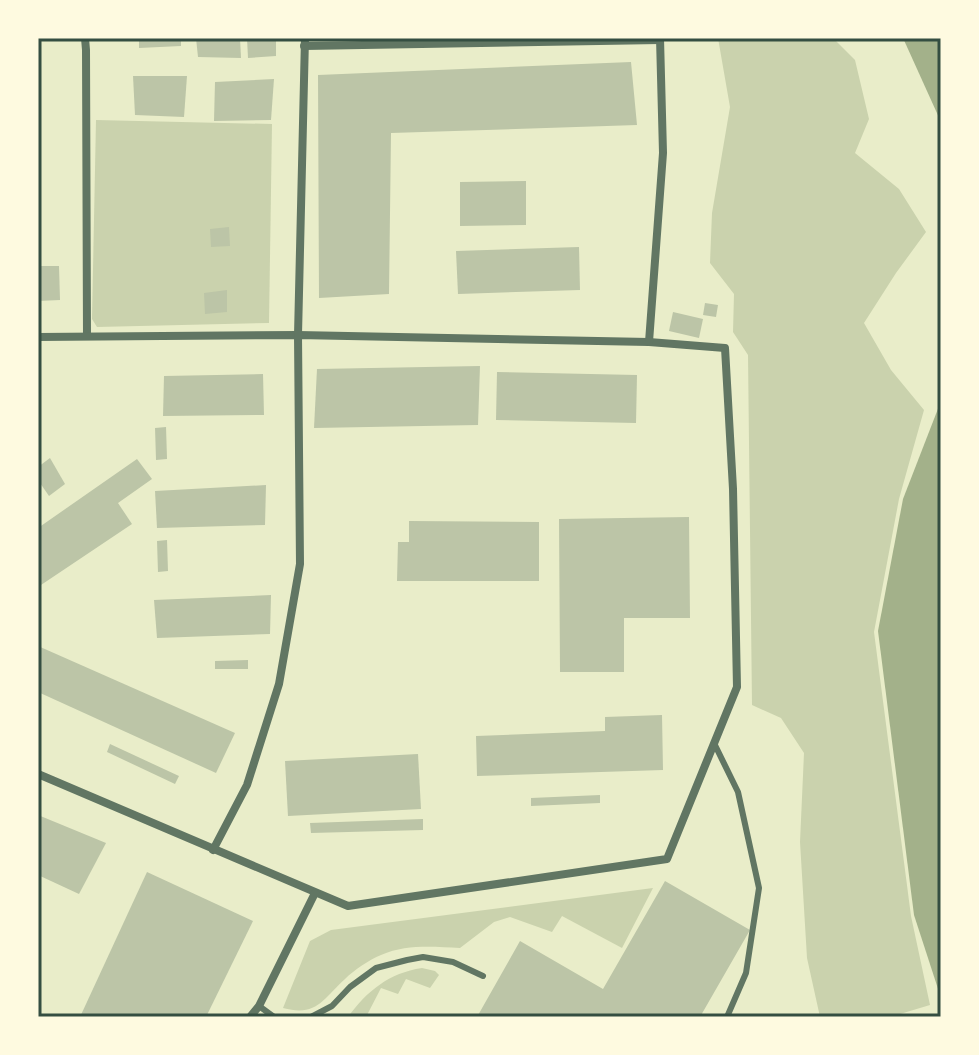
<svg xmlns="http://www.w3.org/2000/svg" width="979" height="1055" font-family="Overpass,sans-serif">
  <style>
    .green { fill: #cad2ad }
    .water { fill: #a3b18a }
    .building { fill: #bcc5a7 }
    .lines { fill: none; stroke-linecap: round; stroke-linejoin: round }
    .service { stroke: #617663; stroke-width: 6 }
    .minor { stroke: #617663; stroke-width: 8 }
    .neatline { fill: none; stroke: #344e41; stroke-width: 3 }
  </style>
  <rect width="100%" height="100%" fill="#e9edc9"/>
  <!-- green -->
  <g class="green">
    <path d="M718,38H833L855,60L869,119L855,153L899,189L926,232L896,273L864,323L891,370L924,410L899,499L874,632L911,916L930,1005L890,1017H820L807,958L800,842L804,753L781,718L752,705L748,355L733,332L734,294L710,263L712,213L730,107Z"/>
    <path d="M96,120L272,124L269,323L97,327L92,319Z"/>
    <path d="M653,888L622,948L562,916L552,932L510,917L494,922L460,948C433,947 407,944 381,955C369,960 354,970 345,979C323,999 317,1017 283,1008L310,941L331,930Z"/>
    <path d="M422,968L435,971L439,975L430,988L406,979L398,994L381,988L366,1017H348C367,991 389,973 422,968Z"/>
  </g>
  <!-- water -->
  <g class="water">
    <path d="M903,38H941V122Z"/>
    <path d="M941,401V998L914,915L878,631L903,499Z"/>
  </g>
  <!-- building -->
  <g class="building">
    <path d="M139,38H181V46L139,48Z"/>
    <path d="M196,38H240L241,58L198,57Z"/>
    <path d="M247,38H276V56L248,58Z"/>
    <path d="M631,62L637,125L391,133L389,294L319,298L318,75Z"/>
    <path d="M133,76H187L184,117L135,115Z"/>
    <path d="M274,79L271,120L214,121L215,82Z"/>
    <path d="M526,181V225L460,226V182Z"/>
    <path d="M229,227L230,246L211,247L210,229Z"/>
    <path d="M579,247L580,290L458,294L456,251Z"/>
    <path d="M38,266H59L60,300L38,301Z"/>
    <path d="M227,290V312L205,314L204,293Z"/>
    <path d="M705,303L718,305L716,317L703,315Z"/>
    <path d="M673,312L703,319L699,338L669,331Z"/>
    <path d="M480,366L478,425L314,428L317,369Z"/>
    <path d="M497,372L637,375L636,423L496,420Z"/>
    <path d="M263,374L264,415L163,416L164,376Z"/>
    <path d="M166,427L167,459L156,460L155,428Z"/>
    <path d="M50,458L65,484L49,496L38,480V467Z"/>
    <path d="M137,459L152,479L118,503L132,524L38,587V528Z"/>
    <path d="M266,485L265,525L157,528L155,491Z"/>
    <path d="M689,517L690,618H624V672H560L559,519Z"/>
    <path d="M409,521L539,522V581H397L398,542H409Z"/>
    <path d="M167,540L168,571L158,572L157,541Z"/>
    <path d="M271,595L270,634L157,638L154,600Z"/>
    <path d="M38,646L235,733L216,773L38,692Z"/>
    <path d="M248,660V669H215V661Z"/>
    <path d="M662,715L663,770L477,776L476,736L605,731V717Z"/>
    <path d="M110,744L179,776L175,784L107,752Z"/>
    <path d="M418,754L421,809L288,816L285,761Z"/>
    <path d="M600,795V803L531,806V798Z"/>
    <path d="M38,815L106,843L79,894L38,875Z"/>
    <path d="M423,819V830L311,833L310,823Z"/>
    <path d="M147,872L253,921L206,1017H80Z"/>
    <path d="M665,881L750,930L700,1017H477L520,941L603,989Z"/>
  </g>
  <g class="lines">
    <!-- service -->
    <g class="service">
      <path d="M714,743L738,792L759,888L746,973L727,1017"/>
      <path d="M259,1006L274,1017"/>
      <path d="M311,1017L332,1006L350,987L376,968L407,960L423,957L453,962L483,976"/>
    </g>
    <!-- minor -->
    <g class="minor">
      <path d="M85,38L86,50L87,336"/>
      <path d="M304,46L660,40"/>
      <path d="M38,337L298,335L649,342L725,348L733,489L737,687L667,859L348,906L38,774"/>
      <path d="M649,342L663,153L660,38"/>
      <path d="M213,850L247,785L279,684L300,564L298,335L305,38"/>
      <path d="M250,1017L259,1006L315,893"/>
    </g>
  </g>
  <!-- border -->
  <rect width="979" height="1055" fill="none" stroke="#fefae0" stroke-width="80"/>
  <rect x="40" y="40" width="899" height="975" class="neatline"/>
</svg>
